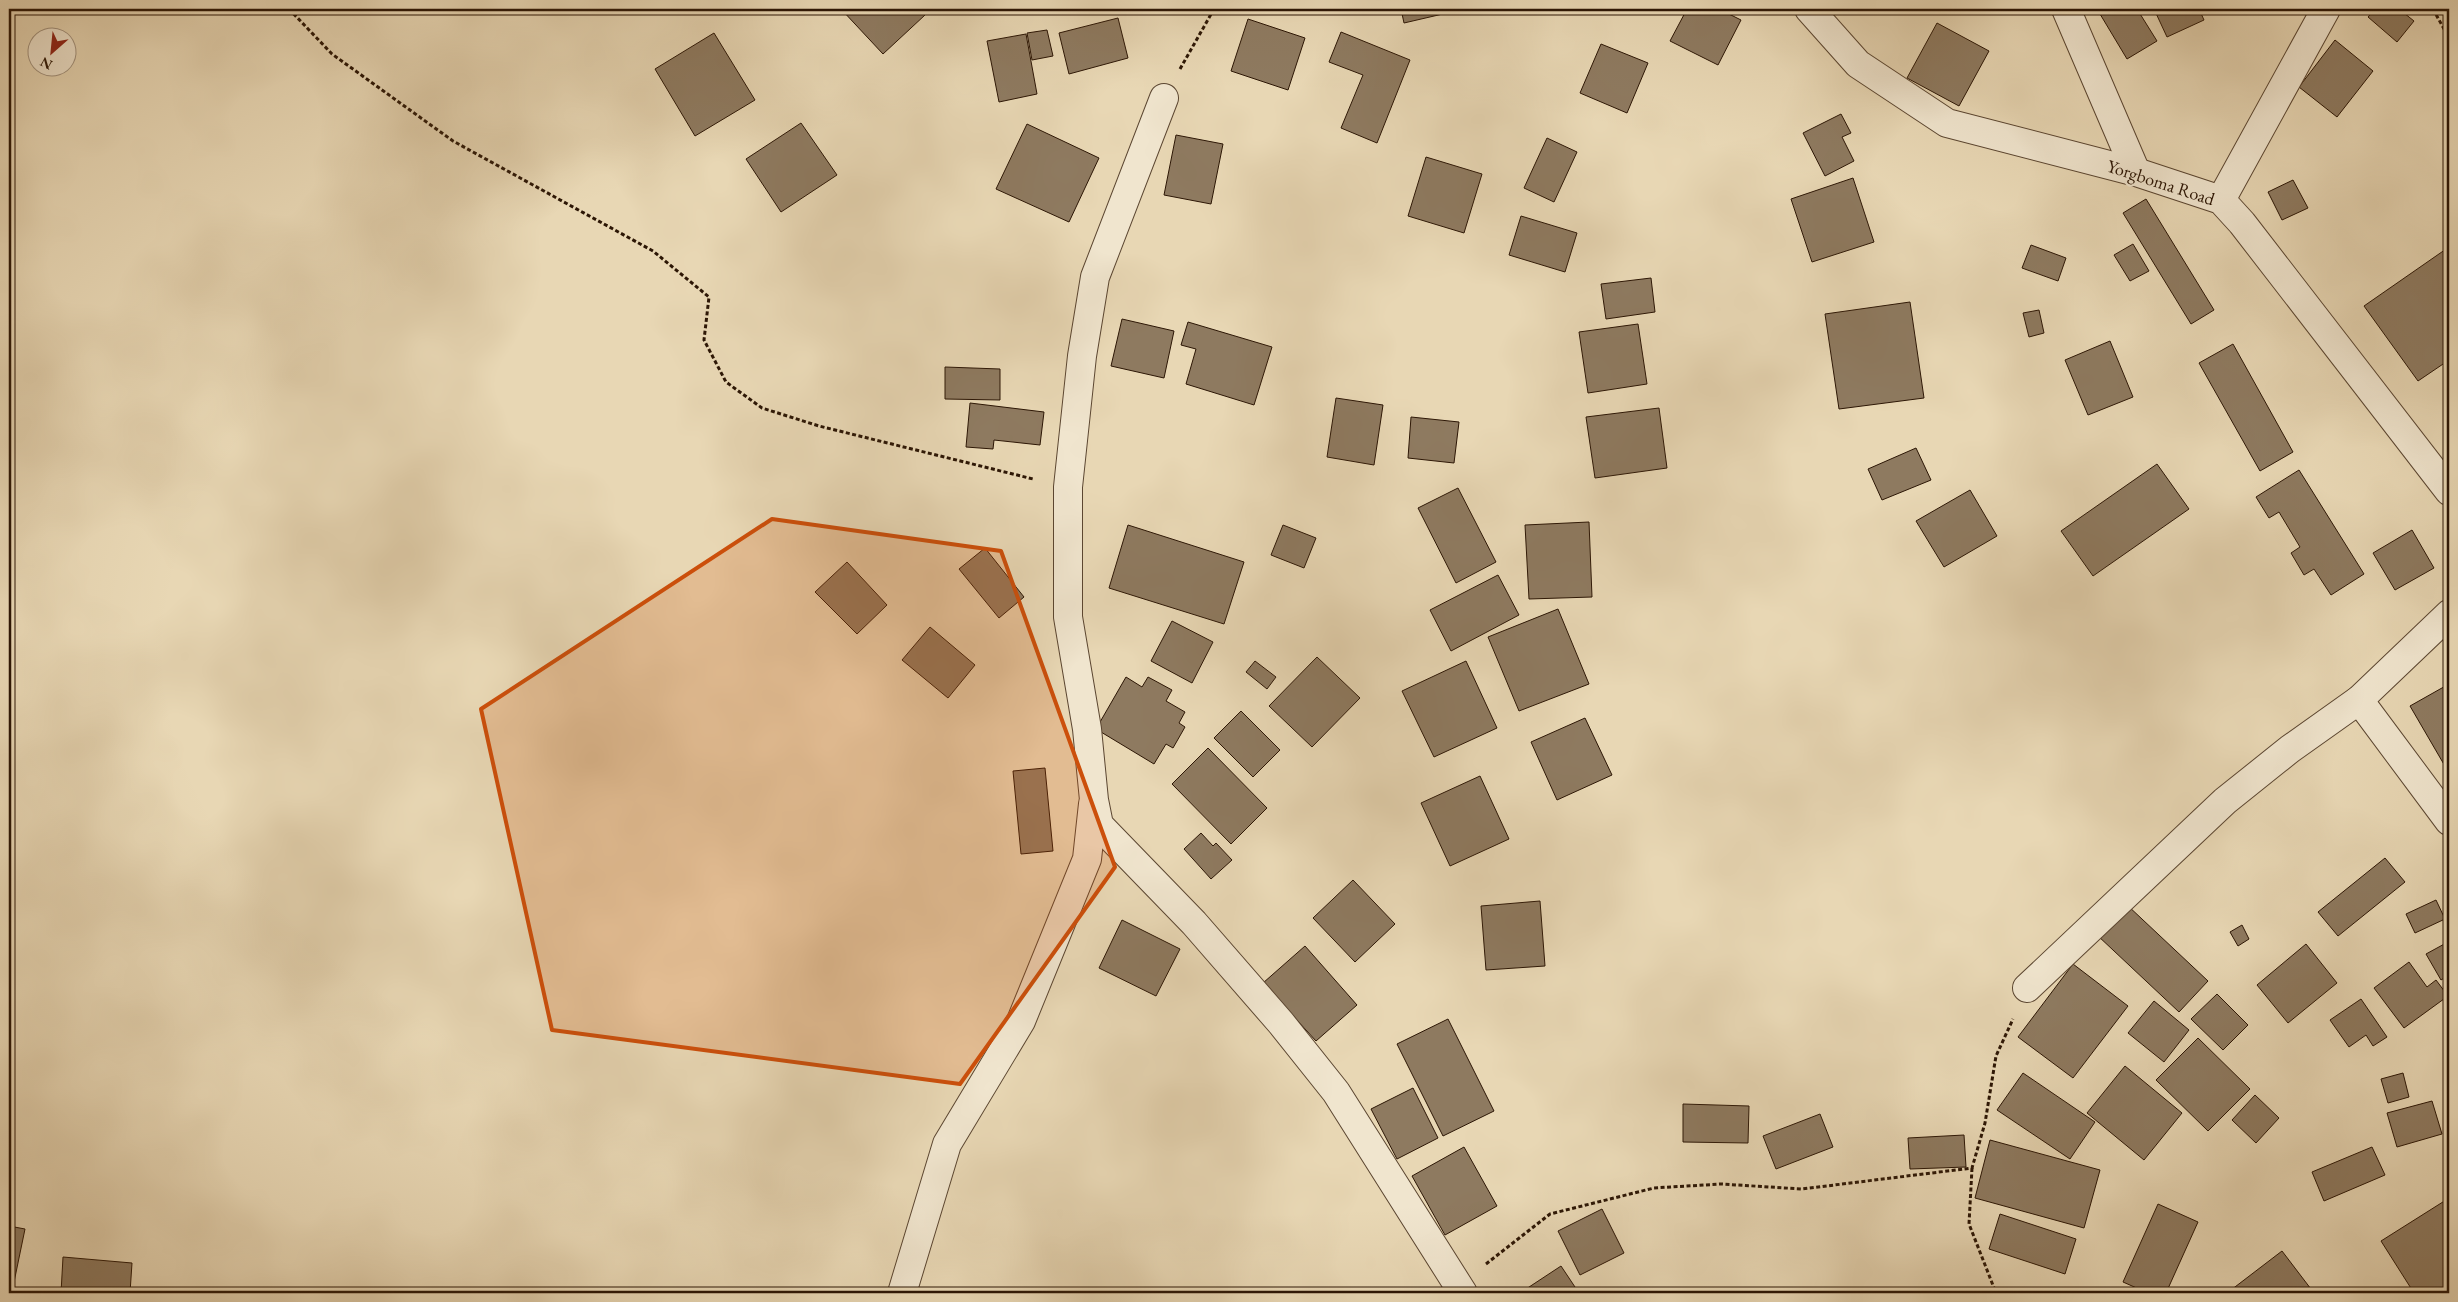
<svg xmlns="http://www.w3.org/2000/svg" width="2458" height="1302" font-family="'EB Garamond',serif">
  <style>
    .building { fill: #8e7a60; stroke: #2c1605 }
    .lines { fill: none; stroke-linecap: round; stroke-linejoin: round }
    .street-casing { stroke: #5b4631; stroke-width: 30 }
    .path { stroke: #2c1605; stroke-width: 3; stroke-dasharray: 4 2.5; stroke-linecap: butt }
    .street { stroke: #f0e5ce; stroke-width: 28 }
    .marked { fill: #cc4f0b; fill-opacity: 0.2; stroke: #cc4f0b; stroke-width: 4; stroke-linejoin: round }
    .labels { text-anchor: middle; dominant-baseline: central; stroke-width: 4.5; stroke-linejoin: round; paint-order: stroke }
    .street-label { font-size: 18px; fill: #2c1605; stroke: #f0e5ce }
  </style>
  <rect width="100%" height="100%" fill="#e8d7b4"/>
  <filter id="stains"><feTurbulence type="fractalNoise" baseFrequency=".004" numOctaves="4"/><feColorMatrix values="0 0 0 0 .2 0 0 0 0 .09 0 0 0 0 .02 0 0 0 .5 -.17"/></filter>
  <radialGradient id="worn" r=".72"><stop offset=".6" stop-color="#630" stop-opacity="0"/><stop offset="1" stop-color="#630" stop-opacity=".3"/></radialGradient>
  <!-- building -->
  <g class="building">
    <path d="M841,9H919L925,15L883,54Z"/>
    <path d="M1401,9H1446L1447,13L1404,23Z"/>
    <path d="M1687,9H1719L1741,20L1718,65L1670,41Z"/>
    <path d="M2097,9H2137L2157,41L2127,59Z"/>
    <path d="M2154,9H2199L2204,20L2167,37Z"/>
    <path d="M2375,9H2399L2414,21L2397,42L2368,17Z"/>
    <path d="M1118,18L1128,58L1069,74L1059,33Z"/>
    <path d="M1248,19L1305,38L1288,90L1231,71Z"/>
    <path d="M1937,23L1989,51L1959,106L1907,78Z"/>
    <path d="M1047,30L1053,56L1032,60L1027,33Z"/>
    <path d="M1341,32L1410,60L1377,143L1341,128L1363,75L1329,62Z"/>
    <path d="M714,33L755,100L695,136L655,69Z"/>
    <path d="M1026,34L1037,94L999,102L987,41Z"/>
    <path d="M2335,40L2373,71L2337,117L2299,87Z"/>
    <path d="M1601,44L1648,63L1627,113L1580,93Z"/>
    <path d="M1841,114L1851,133L1842,137L1854,161L1825,176L1803,133Z"/>
    <path d="M801,123L837,175L781,212L746,159Z"/>
    <path d="M1027,124L1099,158L1069,222L996,189Z"/>
    <path d="M1176,135L1223,144L1211,204L1164,195Z"/>
    <path d="M1547,138L1577,152L1554,202L1524,188Z"/>
    <path d="M1426,157L1482,174L1464,233L1408,216Z"/>
    <path d="M1853,178L1874,242L1812,262L1791,199Z"/>
    <path d="M2293,180L2308,208L2282,220L2268,192Z"/>
    <path d="M2146,199L2214,310L2191,324L2123,213Z"/>
    <path d="M1521,216L1577,233L1565,272L1509,255Z"/>
    <path d="M2133,244L2149,271L2130,281L2114,255Z"/>
    <path d="M2031,245L2066,258L2058,281L2022,268Z"/>
    <path d="M2449,247V360L2418,381L2364,306Z"/>
    <path d="M1651,278L1655,312L1606,319L1601,284Z"/>
    <path d="M1910,302L1924,398L1839,409L1825,314Z"/>
    <path d="M2039,310L2044,333L2029,337L2023,313Z"/>
    <path d="M1122,319L1174,331L1164,378L1111,366Z"/>
    <path d="M1188,322L1272,347L1254,405L1186,384L1196,349L1181,345Z"/>
    <path d="M1638,324L1647,384L1588,393L1579,332Z"/>
    <path d="M2110,341L2133,397L2088,415L2065,360Z"/>
    <path d="M2233,344L2293,452L2260,471L2199,363Z"/>
    <path d="M945,367L1000,369V400L945,399Z"/>
    <path d="M1336,398L1383,405L1374,465L1327,457Z"/>
    <path d="M970,403L1044,412L1040,445L994,440L993,449L966,447Z"/>
    <path d="M1659,408L1667,468L1595,478L1586,417Z"/>
    <path d="M1411,417L1459,422L1454,463L1408,458Z"/>
    <path d="M1916,448L1931,480L1882,500L1868,469Z"/>
    <path d="M2157,464L2189,509L2093,576L2061,531Z"/>
    <path d="M2299,470L2364,574L2331,595L2314,569L2304,575L2291,553L2300,547L2279,512L2269,518L2256,497Z"/>
    <path d="M1458,488L1496,562L1456,583L1418,508Z"/>
    <path d="M1970,490L1997,536L1944,567L1916,521Z"/>
    <path d="M1589,522L1592,597L1529,599L1525,525Z"/>
    <path d="M1128,525L1244,562L1224,624L1109,588Z"/>
    <path d="M1283,525L1316,538L1304,568L1271,555Z"/>
    <path d="M2412,530L2434,568L2395,590L2373,553Z"/>
    <path d="M985,548L1024,597L999,618L959,569Z"/>
    <path d="M847,562L887,605L857,634L815,592Z"/>
    <path d="M1498,575L1519,615L1451,651L1430,610Z"/>
    <path d="M1558,609L1589,684L1519,711L1488,637Z"/>
    <path d="M1172,621L1213,642L1192,683L1151,661Z"/>
    <path d="M930,627L975,665L948,698L902,660Z"/>
    <path d="M1317,657L1360,698L1312,747L1269,706Z"/>
    <path d="M1255,661L1276,677L1267,689L1246,672Z"/>
    <path d="M1466,661L1497,728L1434,757L1402,691Z"/>
    <path d="M1126,677L1142,687L1148,677L1172,690L1166,701L1185,712L1179,723L1185,727L1173,748L1166,744L1154,764L1096,729Z"/>
    <path d="M2449,684V773L2410,706Z"/>
    <path d="M1241,711L1280,750L1253,777L1214,738Z"/>
    <path d="M1585,718L1612,775L1557,800L1531,742Z"/>
    <path d="M1208,748L1267,808L1231,844L1172,784Z"/>
    <path d="M1045,768L1053,851L1021,854L1013,771Z"/>
    <path d="M1480,776L1509,839L1450,866L1421,803Z"/>
    <path d="M1201,833L1213,846L1216,843L1232,860L1211,879L1184,849Z"/>
    <path d="M2385,858L2405,882L2338,936L2318,912Z"/>
    <path d="M1353,880L1395,924L1355,962L1313,918Z"/>
    <path d="M2436,900L2445,919L2415,933L2406,914Z"/>
    <path d="M1540,901L1545,966L1486,970L1481,906Z"/>
    <path d="M2126,904L2208,981L2179,1012L2097,935Z"/>
    <path d="M1122,920L1180,949L1156,996L1099,968Z"/>
    <path d="M2242,925L2249,939L2238,946L2230,932Z"/>
    <path d="M2448,942L2449,975L2441,980L2426,954Z"/>
    <path d="M2306,944L2337,983L2288,1023L2257,985Z"/>
    <path d="M1305,946L1357,1005L1316,1041L1263,983Z"/>
    <path d="M2409,962L2427,987L2436,980L2448,996L2404,1028L2374,988Z"/>
    <path d="M2073,964L2128,1006L2073,1078L2018,1037Z"/>
    <path d="M2217,994L2248,1025L2223,1050L2191,1019Z"/>
    <path d="M2361,999L2387,1037L2373,1046L2366,1035L2349,1047L2330,1020Z"/>
    <path d="M2154,1001L2189,1030L2164,1062L2128,1033Z"/>
    <path d="M1448,1019L1494,1111L1443,1136L1397,1044Z"/>
    <path d="M2198,1038L2250,1089L2208,1131L2156,1080Z"/>
    <path d="M2125,1066L2182,1113L2144,1160L2087,1113Z"/>
    <path d="M2023,1073L2095,1122L2070,1159L1997,1110Z"/>
    <path d="M2403,1073L2409,1097L2388,1103L2381,1079Z"/>
    <path d="M1413,1088L1438,1138L1397,1159L1371,1109Z"/>
    <path d="M2255,1095L2279,1118L2256,1143L2232,1120Z"/>
    <path d="M2432,1101L2442,1134L2397,1147L2387,1113Z"/>
    <path d="M1683,1104L1749,1106L1748,1143L1683,1142Z"/>
    <path d="M1820,1114L1833,1147L1776,1169L1763,1136Z"/>
    <path d="M1964,1135L1966,1167L1910,1169L1908,1138Z"/>
    <path d="M1990,1140L2100,1170L2084,1228L1975,1198Z"/>
    <path d="M1464,1147L1497,1206L1445,1235L1412,1176Z"/>
    <path d="M2372,1147L2385,1175L2324,1201L2312,1172Z"/>
    <path d="M2446,1200L2449,1206V1293H2414L2381,1241Z"/>
    <path d="M2158,1204L2198,1222L2166,1293H2148L2123,1282Z"/>
    <path d="M1602,1209L1624,1253L1580,1275L1558,1231Z"/>
    <path d="M2000,1214L2076,1239L2065,1274L1989,1249Z"/>
    <path d="M9,1226L25,1229L13,1287L9,1286Z"/>
    <path d="M2282,1251L2314,1293H2234L2231,1290Z"/>
    <path d="M63,1257L132,1263L130,1293H61Z"/>
    <path d="M1561,1266L1579,1293H1520Z"/>
  </g>
  <g class="lines">
    <defs>
      <g id="street">
        <path d="M1809,9L1858,64L1947,123L2136,172L2221,200L2242,223L2449,491"/>
        <path d="M2066,9L2136,172"/>
        <path d="M1164,98L1095,277L1082,356L1068,487V617L1087,729L1094,800L1099,825L1194,923L1281,1023L1336,1092L1463,1293"/>
        <path d="M2221,200L2326,9"/>
        <path d="M2359,700L2449,821"/>
        <path d="M2027,988L2225,801L2290,749L2359,700L2449,614"/>
        <path d="M902,1293L947,1144L1021,1021L1087,859L1093,804"/>
      </g>
    </defs>
    <!-- street casing -->
    <use href="#street" class="street-casing"/>
    <!-- path -->
    <g class="path">
      <path d="M289,9L332,54L453,141L653,251L709,297L704,340L726,382L762,408L819,426L1033,479"/>
      <path d="M2433,9L2449,38"/>
      <path d="M1180,69L1214,9"/>
      <path d="M1972,1168L1969,1224L1996,1293"/>
      <path d="M1486,1264L1550,1214L1654,1188L1721,1184L1802,1189L1972,1168L1985,1123L1996,1056L2013,1019"/>
    </g>
    <!-- street -->
    <use href="#street" class="street"/>
  </g>
  <!-- marked area -->
  <path class="marked" d="M772,519L1001,551L1115,867L960,1084L552,1030L481,709Z"/>
  <g class="labels">
    <!-- street labels -->
    <g class="street-label">
      <text transform="translate(2161 182) rotate(18)">Yorgboma Road</text>
    </g>
  </g>
  <!-- margin -->
  <rect width="2458" height="1302" fill="none" stroke="#e8d7b4" stroke-width="30"/>
  <rect x="10" y="10" width="2438" height="1282" fill="none" stroke="#2c1605" stroke-width="2.5"/>
  <rect x="15" y="15" width="2428" height="1272" fill="none" stroke="#2c1605"/>
  <!-- north arrow -->
  <g transform="translate(52 52) rotate(207)"><circle r="24" fill="#f0e5ce" stroke="#a2927e"/>
  <path d="M0-4L9 19L0 12L-9 19Z" fill="#8f2418"/>
  <text y="-8" font-size="14" font-weight="bold" text-anchor="middle" fill="#2c1605">N</text>
  </g>
  <rect width="100%" height="100%" filter="url(#stains)"/>
  <rect width="100%" height="100%" fill="url(#worn)"/>
</svg>
